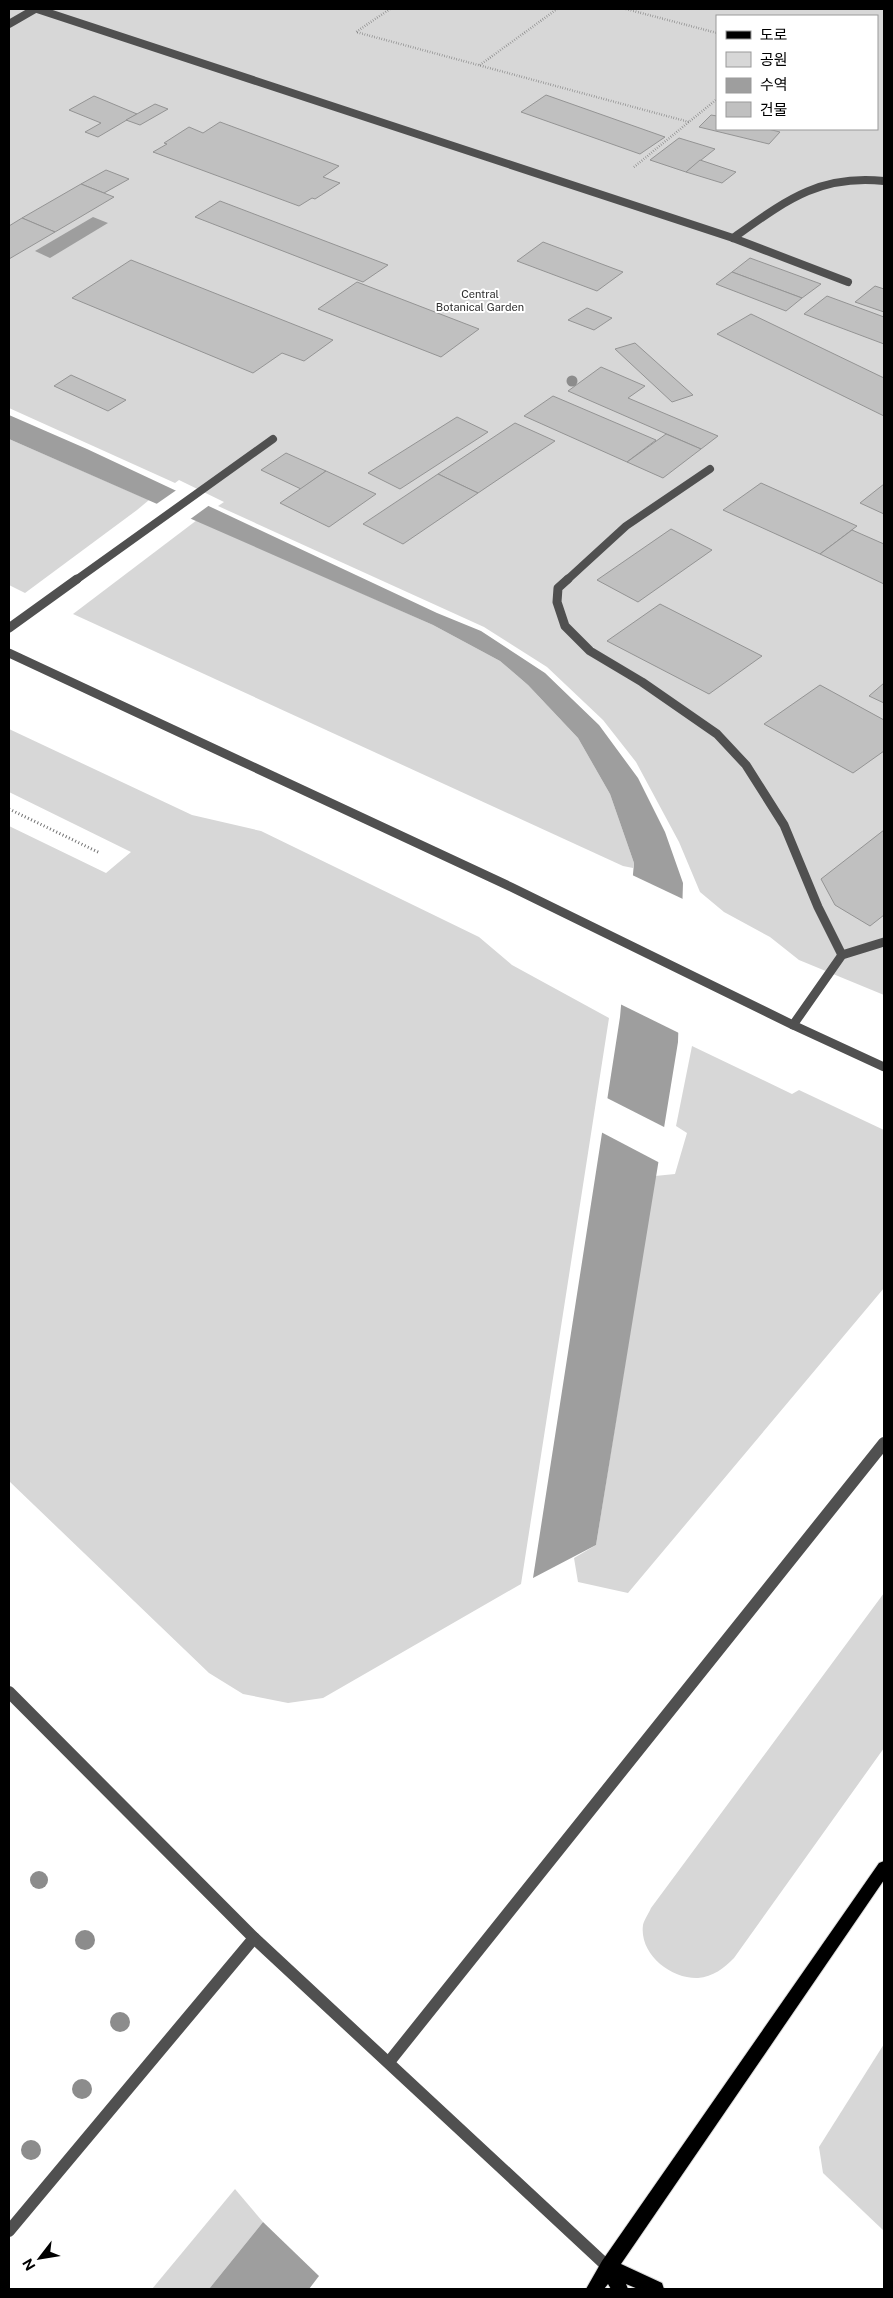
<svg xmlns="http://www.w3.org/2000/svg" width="893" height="2298" font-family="'Public Sans','Noto Sans KR',sans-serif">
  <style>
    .green { fill: #d7d7d7; fill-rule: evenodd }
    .water { fill: #9e9e9e }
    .pier { fill: #fff }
    .building { fill: #c0c0c0; stroke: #949494 }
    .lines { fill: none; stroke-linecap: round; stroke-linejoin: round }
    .primary-casing { stroke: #dbdbdb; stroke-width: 2 }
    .path-far1 { stroke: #727272; stroke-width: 2.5; stroke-dasharray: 0.5 2; stroke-linecap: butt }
    .path { stroke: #727272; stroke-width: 3; stroke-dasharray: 1 2.5; stroke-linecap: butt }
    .service-far1 { stroke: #505050; stroke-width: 8 }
    .service { stroke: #505050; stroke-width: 9 }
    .minor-far2 { stroke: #505050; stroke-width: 8 }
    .minor-far1 { stroke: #505050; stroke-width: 9 }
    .minor { stroke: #505050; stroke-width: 12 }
    .tertiary { stroke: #505050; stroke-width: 12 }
    .primary { fill: #000; fill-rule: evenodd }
    .tree { fill: #8c8c8c }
    .labels { text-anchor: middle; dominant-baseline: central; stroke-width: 4; stroke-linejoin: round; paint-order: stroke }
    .far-park-label { font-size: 11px; fill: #2e2e2e; stroke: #fff }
  </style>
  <rect width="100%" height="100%" fill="#fff"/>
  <!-- green -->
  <g class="green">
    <path d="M9,9H884V995L799,960L770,937L724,912L700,892L679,842L636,762L603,720L547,667L484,627L218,506L224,502L179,480L175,483L9,408ZM717,16H877V129H717Z"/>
    <path d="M9,439L149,500L137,510L25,593L9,585Z"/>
    <path d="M197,520L433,625L500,661L528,685L578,738L610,794L634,863L633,868L623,866L73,614Z"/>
    <path d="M9,729L192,815L261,831L479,937L512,965L609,1018L521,1584L323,1698L288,1703L243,1694L209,1673L9,1481V826L106,873L131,852L9,792Z"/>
    <path d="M692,1046L792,1094L799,1090L884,1130V1288L628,1593L578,1582L574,1558L596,1545L655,1176L675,1174L687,1133L676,1126Z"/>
    <path d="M884,1593V1748L734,1958C724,1968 713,1977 698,1978C671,1979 639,1954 643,1925C644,1920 649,1913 651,1908Z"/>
    <path d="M884,2044V2231L823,2173L819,2147Z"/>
    <path d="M235,2189L263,2222L209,2289H152Z"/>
  </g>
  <!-- water -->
  <g class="water">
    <path d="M93,217L108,223L50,258L35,251Z"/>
    <path d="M9,415L87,449L437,613L481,631L545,673L599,725L638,778L665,832L683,883L678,1042L596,1545L533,1578L620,1017L634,863L610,794L578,738L528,685L500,661L433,625L9,439Z"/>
    <path d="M263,2222L319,2276L309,2289H209Z"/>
  </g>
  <!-- pier -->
  <g class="pier">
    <path d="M178,489L211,504L189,520L155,505Z"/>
    <path d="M630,874L685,900L681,1034L618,1003Z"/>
    <path d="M605,1097L666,1128L660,1163L599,1131Z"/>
  </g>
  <!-- building -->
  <g class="building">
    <path d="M546,95L665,137L640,154L521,112Z"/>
    <path d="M94,96L137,114L98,137L85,132L101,123L69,110Z"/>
    <path d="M155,104L168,109L140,125L126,120Z"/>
    <path d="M711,115L717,116V129H768L780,132L769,144L699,127Z"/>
    <path d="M220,122L339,166L323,177L340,183L315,199L312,198L299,206L153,152L167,144L164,143L189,127L203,133Z"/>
    <path d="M679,138L715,149L686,172L650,160Z"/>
    <path d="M700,160L736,172L722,183L686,172Z"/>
    <path d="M106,170L129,179L104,193L81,184Z"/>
    <path d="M81,184L114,197L55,232L22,218Z"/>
    <path d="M220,201L388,265L363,282L195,217Z"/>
    <path d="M22,218L55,232L9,259V226Z"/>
    <path d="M543,242L623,272L597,291L517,261Z"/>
    <path d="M750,258L821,284L802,298L732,272Z"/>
    <path d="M131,260L333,340L304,361L282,353L253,373L72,298Z"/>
    <path d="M732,272L802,298L786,311L716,284Z"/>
    <path d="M357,282L479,329L441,357L318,309Z"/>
    <path d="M875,286L884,289V312L855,302Z"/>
    <path d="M827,296L884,317V344L804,314Z"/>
    <path d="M587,308L612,318L594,330L568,320Z"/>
    <path d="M751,314L884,378V416L717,334Z"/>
    <path d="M635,343L693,395L672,402L615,349Z"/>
    <path d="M601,367L645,386L628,398L718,436L701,449L568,391Z"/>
    <path d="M71,375L126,400L108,411L54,386Z"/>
    <path d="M553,396L656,440L627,462L524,416Z"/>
    <path d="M457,417L488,432L400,489L368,473Z"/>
    <path d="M515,423L555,441L478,493L438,474Z"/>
    <path d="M666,434L701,449L663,478L627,462Z"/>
    <path d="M286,453L326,471L301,489L261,470Z"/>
    <path d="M326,471L376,494L329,527L280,503Z"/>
    <path d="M438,474L478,493L403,544L363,524Z"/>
    <path d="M761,483L857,526L820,554L723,510Z"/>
    <path d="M884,484V514L860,503Z"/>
    <path d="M671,529L712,550L638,602L597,580Z"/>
    <path d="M852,530L884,544V584L820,554Z"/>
    <path d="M660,604L762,656L709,694L607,641Z"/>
    <path d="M884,683V703L869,696Z"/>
    <path d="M820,685L884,720V751L853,773L764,724Z"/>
    <path d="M884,830V915L870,926L835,905L821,879Z"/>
  </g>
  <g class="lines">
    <defs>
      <path id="primary" d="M884,1861V1880L621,2264L662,2283L664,2289H638L626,2284L628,2289H611L608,2284L604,2289H586L602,2261L879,1863Z"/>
    </defs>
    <!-- primary casing -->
    <use href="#primary" class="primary-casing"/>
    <!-- path-far1 -->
    <g class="path-far1">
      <path d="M390,9L356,32L689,122"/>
      <path d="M626,9L717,33"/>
      <path d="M480,65L557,9"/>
      <path d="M634,167L717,99"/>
    </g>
    <!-- path -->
    <path class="path" d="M9,809L100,853"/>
    <!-- service-far1 -->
    <g class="service-far1">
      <path d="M76,580L273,439"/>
      <path d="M567,580L626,526L710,469"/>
    </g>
    <!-- service -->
    <g class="service">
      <path d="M568,579L558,588L557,602L565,626L590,651L642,682L717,734L746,765L784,825L818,907L842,955"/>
      <path d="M9,628L77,579"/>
      <path d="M793,1025L842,955L884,942"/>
    </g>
    <!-- minor-far2 -->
    <g class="minor-far2">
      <path d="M37,9L733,238L848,282"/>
      <path d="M9,24L35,9"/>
      <path d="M733,238C784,202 818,174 884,181"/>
    </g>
    <!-- minor-far1 -->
    <path class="minor-far1" d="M9,653L511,887L793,1025L884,1067"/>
    <!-- minor -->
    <path class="minor" d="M389,2062L884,1443"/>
    <!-- tertiary -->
    <g class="tertiary">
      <path d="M9,1692L254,1938L608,2267"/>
      <path d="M9,2231L254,1938"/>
    </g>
    <!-- primary -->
    <use href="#primary" class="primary"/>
  </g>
  <!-- trees -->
  <g class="tree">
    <circle cx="572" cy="381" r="5.5"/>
    <circle cx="39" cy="1880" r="9"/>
    <circle cx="85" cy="1940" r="10"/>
    <circle cx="120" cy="2022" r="10"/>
    <circle cx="82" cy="2089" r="10"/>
    <circle cx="31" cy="2150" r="10"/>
  </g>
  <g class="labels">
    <!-- far-park labels -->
    <g class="far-park-label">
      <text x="480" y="294">Central<tspan x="480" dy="13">Botanical Garden</tspan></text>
    </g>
  </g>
  <!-- border -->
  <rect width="893" height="2298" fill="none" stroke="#000000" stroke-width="20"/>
  <!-- legend -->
  <rect x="716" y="15" width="162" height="115" fill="#ffffff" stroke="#999999"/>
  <rect x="726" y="31" width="25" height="8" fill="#000000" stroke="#999999"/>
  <text x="760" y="40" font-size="15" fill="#000000">도로</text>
  <rect x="726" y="52" width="25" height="15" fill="#d7d7d7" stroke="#999999"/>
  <text x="760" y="65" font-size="15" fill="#000000">공원</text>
  <rect x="726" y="78" width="25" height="15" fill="#9e9e9e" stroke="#999999"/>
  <text x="760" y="90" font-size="15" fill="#000000">수역</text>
  <rect x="726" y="102" width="25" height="15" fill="#c0c0c0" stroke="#999999"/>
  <text x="760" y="115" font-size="15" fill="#000000">건물</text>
  <!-- north arrow -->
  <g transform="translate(40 2258) rotate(239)" stroke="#ffffff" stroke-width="4" paint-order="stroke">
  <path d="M0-4L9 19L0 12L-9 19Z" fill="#000000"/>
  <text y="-8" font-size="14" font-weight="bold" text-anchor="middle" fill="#000000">N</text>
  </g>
</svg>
